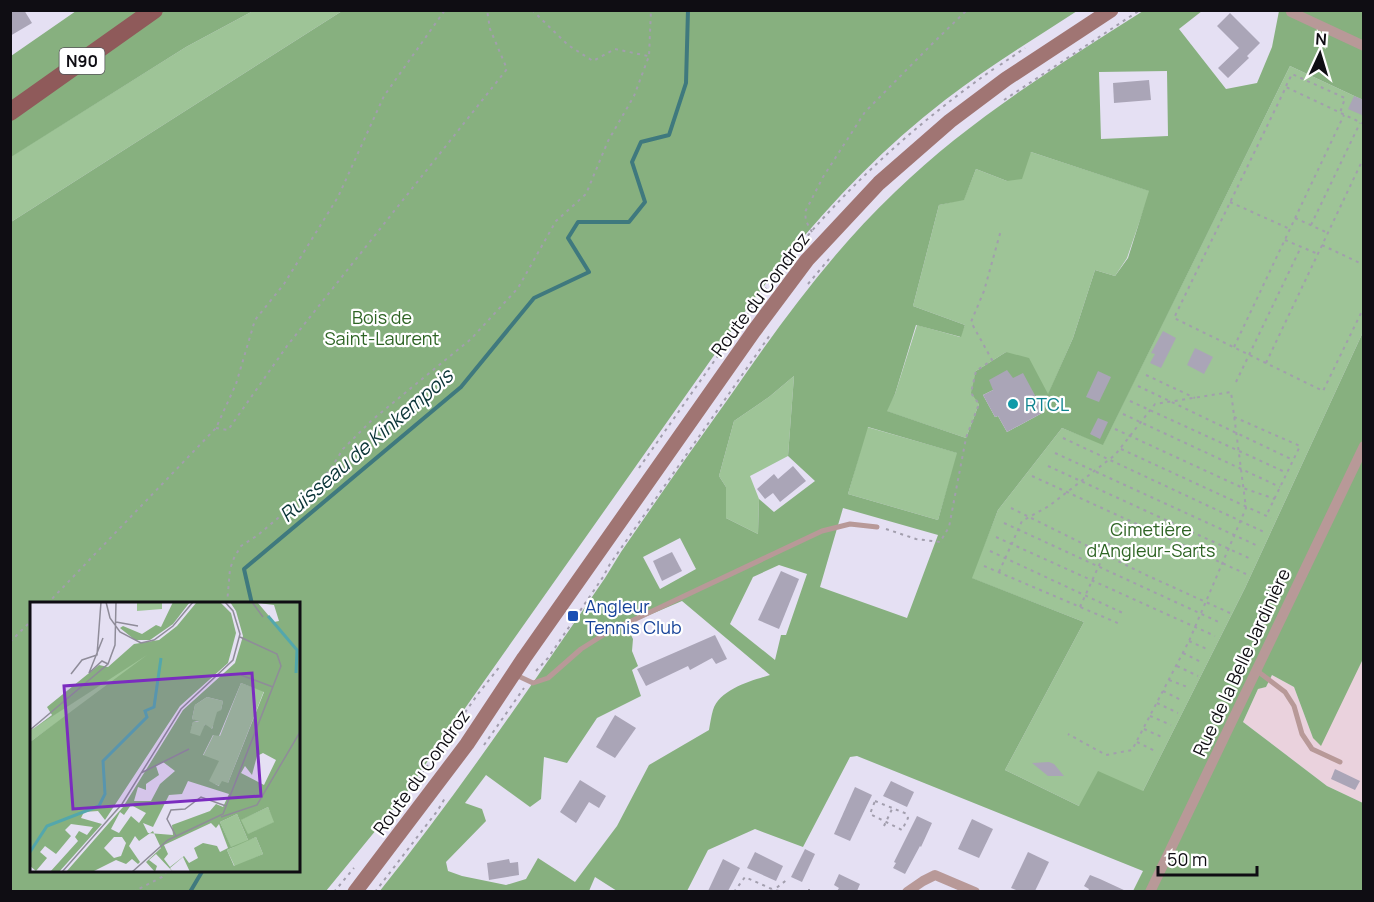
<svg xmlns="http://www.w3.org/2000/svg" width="1374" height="902" font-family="Manrope,sans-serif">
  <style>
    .industrial { fill: #ead2dd }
    .green { fill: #9ec497 }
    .forest { fill: #87b07f; fill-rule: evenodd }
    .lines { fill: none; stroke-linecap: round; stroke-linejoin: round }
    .stream { stroke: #3f797e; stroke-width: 4 }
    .building { fill: #aaa5b7 }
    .path { stroke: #a29ead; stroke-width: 2; stroke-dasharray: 3 4.5; stroke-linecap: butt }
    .service { stroke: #b89998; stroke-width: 5 }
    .minor { stroke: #b89998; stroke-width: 10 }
    .secondary { stroke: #a07573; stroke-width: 15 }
    .primary { stroke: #8f5a5a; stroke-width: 18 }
    .culture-dot { fill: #0f9aa8; stroke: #fff; stroke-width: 2 }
    .transit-dot { fill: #1a4fb4; stroke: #fff; stroke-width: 2 }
    .labels { text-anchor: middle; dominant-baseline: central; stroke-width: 4.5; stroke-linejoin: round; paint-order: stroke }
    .shield { fill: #fff; stroke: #57565a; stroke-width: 1.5 }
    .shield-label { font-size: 16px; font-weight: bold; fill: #0f0d13 }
    .street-label { font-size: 18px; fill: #0f0d13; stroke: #fff }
    .park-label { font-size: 18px; fill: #2f6525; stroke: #fff }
    .culture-label { font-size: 18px; fill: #0d838f; stroke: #fff; text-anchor: start }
    .transit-label { font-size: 18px; fill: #164399; stroke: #fff; text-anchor: start }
    .water-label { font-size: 20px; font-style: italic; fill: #0a3437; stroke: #fff }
    .inset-river { fill: none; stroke: #53a7ac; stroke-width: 3 }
    .inset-road { fill: none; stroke: #8f8c99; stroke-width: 1.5 }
    .view { fill: #7b2cbf; fill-opacity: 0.15; stroke: #7b2cbf; stroke-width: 3 }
    .inset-edge { fill: none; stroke: #0f0d13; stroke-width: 3 }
  </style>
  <rect width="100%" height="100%" fill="#e5e0f3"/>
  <!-- industrial -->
  <path class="industrial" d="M1363,608V803L1327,786L1243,722L1258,689L1266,687L1272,675L1294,687L1313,738L1362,661Z"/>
  <!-- green -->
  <g class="green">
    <path d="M253,11H342L11,222L10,157L186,47Z"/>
    <path d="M1290,66L1363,100V332L1245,588L1143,791L1079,806L1005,770L1084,622L971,578L998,510L1062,428L1103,444Z"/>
    <path d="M1031,152L1150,191L1127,258L1115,276L1095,270L1073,338L1048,395L1006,352L976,371L979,404L966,438L886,411L895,394L917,325L960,337L965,325L913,306L939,205L964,199L976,169L1007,181Z"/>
    <path d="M794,376L788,456L750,476L759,499L758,534L726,518V487L719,476L734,421L769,397Z"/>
    <path d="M867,427L958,453L938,520L848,494Z"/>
  </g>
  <!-- forest -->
  <g class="forest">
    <path d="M76,11H253L186,47L11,157V56Z"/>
    <path d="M342,11H1077C1032,40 987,68 945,100C870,158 807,228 751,303L420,772L413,785L326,891H11V222ZM32,604H298V870H32Z"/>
    <path d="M1143,11H1202L1179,29L1226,89L1257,83L1272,47L1279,11H1363V100L1290,66L1103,445L1062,428L998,510L972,578L1084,622L1005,770L1079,806L1098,771L1143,791L1245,588L1363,332L1362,661L1321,746L1313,738L1294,687L1272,675L1266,687L1258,689L1243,722L1327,786L1363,803V891H1133L1143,871L857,756L850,757L803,847L755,829L708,850L687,891H617L595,877L589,891L379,892C460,791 532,684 605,578L621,552C658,498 695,445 733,392C782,321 832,252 895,192C969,120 1057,66 1143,11ZM1167,71L1168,136L1101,139L1099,72ZM1031,152L1149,191L1128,258L1115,276L1095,270L1073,338L1048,394L1029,358L1006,352L976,371L971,393L979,404L966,438L887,411L895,394L916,325L961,337L965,325L913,306L939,205L964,200L976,169L1007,181L1022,179ZM794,376L788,456L815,481L774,512L759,499L758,534L726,518V487L719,476L734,421L769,397ZM1013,378L1044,412L1007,432L998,416L995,417L983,395L993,390V386ZM868,427L957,453L938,520L848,494ZM843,508L938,535L907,618L820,587ZM680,538L696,569L660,589L643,557ZM779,565L807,574L786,635H781L775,660L730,624L753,577ZM682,601L770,675C751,681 720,689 713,710C711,717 710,724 709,730L649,765L617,826L575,882L538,858L526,879L506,885L462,876L448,871L446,862L486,821L482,809L465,803L486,775L530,807L541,799L544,757L567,763L597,718L641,696L632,670L638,666L632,651L633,639L626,625Z"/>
  </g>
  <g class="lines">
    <!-- stream -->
    <g class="stream">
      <path d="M252,604L244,569L461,387L534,298L589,272L568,238L578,222H629L645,202L632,162L641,142L669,135L686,83L688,10"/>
      <path d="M190,892L203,870"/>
    </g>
  </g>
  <!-- building -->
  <g class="building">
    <path d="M10,10H24L32,23L10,36Z"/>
    <path d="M1230,13L1260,43L1247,56L1249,58L1228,78L1218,68L1239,48L1217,26Z"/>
    <path d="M1149,80L1151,100L1114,103L1113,83Z"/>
    <path d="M1354,96L1364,100V116L1348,109Z"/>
    <path d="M1163,331L1176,338L1161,368L1150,363L1155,354L1151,353Z"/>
    <path d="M1195,348L1213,357L1204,374L1187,365Z"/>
    <path d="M1007,370L1013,378L1023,373L1044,412L1007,432L998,416L995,417L983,395L993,390L989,380Z"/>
    <path d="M1098,371L1111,377L1099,402L1086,397Z"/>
    <path d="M1098,418L1108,422L1100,439L1090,434Z"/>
    <path d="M793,466L806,481L780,502L773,493L765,499L757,489L774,474L778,479Z"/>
    <path d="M672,552L682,571L662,581L653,561Z"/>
    <path d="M781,571L799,579L779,629L758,620Z"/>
    <path d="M715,635L727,659L716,664L712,658L690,670L688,666L646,686L637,669Z"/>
    <path d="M615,715L636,728L615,758L596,747Z"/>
    <path d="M1049,762L1054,764L1064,776H1048L1032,763Z"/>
    <path d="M1335,769L1360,781L1355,790L1331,779Z"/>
    <path d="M580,780L606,796L599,808L589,802L576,823L560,812Z"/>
    <path d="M891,781L914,792L907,807L883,796Z"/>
    <path d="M855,787L872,795L850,841L834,834Z"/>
    <path d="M917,816L932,823L921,847L920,846L905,874L893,868L896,863L894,862Z"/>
    <path d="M972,819L993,829L979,858L958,849Z"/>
    <path d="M805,849L815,854L802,882L791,877Z"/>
    <path d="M755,852L783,866L776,881L747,868Z"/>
    <path d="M1028,852L1049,862L1035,891H1019L1011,888Z"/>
    <path d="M509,859L510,863L518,862L519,875L489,880L487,863Z"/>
    <path d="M723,859L740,868L728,891H708Z"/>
    <path d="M839,874L860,884L857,891H837L839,888L834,885Z"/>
    <path d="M1090,875L1100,879L1126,891H1088L1089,889L1084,886Z"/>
  </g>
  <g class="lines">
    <!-- path -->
    <g class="path">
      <path d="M532,10L568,45L593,61L615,49L648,56"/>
      <path d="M1000,65L1025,48"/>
      <path d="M1286,86L1292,74L1345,98L1340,113"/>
      <path d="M1004,100L1140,10"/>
      <path d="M1364,124L1286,87L1174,318L1323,391L1364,307"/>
      <path d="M1230,202L1290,229"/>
      <path d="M1295,218L1328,233"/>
      <path d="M1311,225L1360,123"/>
      <path d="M812,232L806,221L805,212L823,177L865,112L933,43L967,10"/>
      <path d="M1285,240L1318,254"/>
      <path d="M1322,245L1364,265"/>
      <path d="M798,247C856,178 922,119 995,68"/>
      <path d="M808,284L829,259"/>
      <path d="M1234,347L1344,115"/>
      <path d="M1266,363L1364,157"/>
      <path d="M1146,375L1195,398"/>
      <path d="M1236,382L1301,247"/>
      <path d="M1138,386L1293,460"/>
      <path d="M1130,401L1287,473"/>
      <path d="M1123,414L1280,487"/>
      <path d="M1234,417L1300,446L1266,516"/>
      <path d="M216,428L228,430L287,346L507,69L490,29L487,10"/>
      <path d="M1115,429L1243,488L1275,499"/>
      <path d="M1063,438L1264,532"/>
      <path d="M1121,449L1271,518"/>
      <path d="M1055,453L1258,546"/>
      <path d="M1048,466L1251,559"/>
      <path d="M639,468L760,296L793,254"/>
      <path d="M1032,476L1246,574"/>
      <path d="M1011,508L1144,574L1230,613"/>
      <path d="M1004,523L1221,623"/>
      <path d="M886,529L916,539L940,542L949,527L966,438L979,404L971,393L976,371L992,360L971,322L984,291L1001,230"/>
      <path d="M996,537L1215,636"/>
      <path d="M990,551L1125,614"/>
      <path d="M984,566L1120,624"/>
      <path d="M999,572L1022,521L1049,506L1115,455L1155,404L1231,392L1246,508L1189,641L1132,750L1106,755L1068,734"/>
      <path d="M47,604L216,428L236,384L255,320L284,284L338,197L384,96L445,10"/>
      <path d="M227,604L230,569L234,558L241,546L258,535L317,485L330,470L343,449L372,420L471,339L518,288L556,221L586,194L608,141L634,96L649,56L651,10"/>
      <path d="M1080,607L1112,537"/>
      <path d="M1189,641L1209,650"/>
      <path d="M10,642L32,620"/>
      <path d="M1183,653L1203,663"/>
      <path d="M1177,666L1198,676"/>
      <path d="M536,671L548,658L603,577L610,564L770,335"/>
      <path d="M1169,680L1190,688"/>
      <path d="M1163,691L1183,701"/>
      <path d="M1157,703L1178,713"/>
      <path d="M1150,716L1171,725"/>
      <path d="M1144,729L1164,738"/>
      <path d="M1137,742L1157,752"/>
      <path d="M484,745L524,688"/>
      <path d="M415,787L421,775L478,694L501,665"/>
      <path d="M875,801L907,814L908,818L902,830L870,814Z"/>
      <path d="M884,826L893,807"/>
      <path d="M133,892L162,877L168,870"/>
      <path d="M334,892L354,868"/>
      <path d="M375,892L438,810L445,798"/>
      <path d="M734,892L745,877L774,890L784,892"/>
      <path d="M771,892L788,879"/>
      <path d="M809,892V889"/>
    </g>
    <!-- service -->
    <g class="service">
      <path d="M1256,670L1285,692L1294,706L1302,734L1312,749L1340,762"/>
      <path d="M516,675L533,683L548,678L581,649L608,632L822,531L850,524L877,527"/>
    </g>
    <!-- minor -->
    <g class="minor">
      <path d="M1291,12L1364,46"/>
      <path d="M907,892L923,881L935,875L975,892"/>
      <path d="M1150,892L1364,446"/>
    </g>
    <!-- secondary -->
    <path class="secondary" d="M355,892L467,744L524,658L754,331L807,260L879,183L950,121L1006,79L1111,10"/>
    <!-- primary -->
    <path class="primary" d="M10,112L154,10"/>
  </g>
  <!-- markers -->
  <circle class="culture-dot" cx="1013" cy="404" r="6"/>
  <rect class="transit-dot" x="567" y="610" width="12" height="12" rx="3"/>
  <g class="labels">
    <!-- shield labels -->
    <rect class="shield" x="59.5" y="48" width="45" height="26" rx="4.5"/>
    <g class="shield-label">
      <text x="82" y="61">N90</text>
    </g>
    <!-- street labels -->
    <g class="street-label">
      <text transform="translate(760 294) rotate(-53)">Route du Condroz</text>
      <text transform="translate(1241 662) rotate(-65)">Rue de la Belle Jardinière</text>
      <text transform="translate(421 772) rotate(-54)">Route du Condroz</text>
    </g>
    <!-- park labels -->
    <g class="park-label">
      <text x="382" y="317">Bois de<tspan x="382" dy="21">Saint-Laurent</tspan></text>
      <text x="1151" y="529">Cimetière<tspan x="1151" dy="21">d'Angleur-Sarts</tspan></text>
    </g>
    <!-- culture labels -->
    <g class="culture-label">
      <text x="1025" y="404">RTCL</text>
    </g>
    <!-- transit labels -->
    <g class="transit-label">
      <text x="585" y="606">Angleur<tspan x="585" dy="21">Tennis Club</tspan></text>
    </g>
    <!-- water labels -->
    <g class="water-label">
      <text transform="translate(366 445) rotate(-41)">Ruisseau de Kinkempois</text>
    </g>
  </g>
  <!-- overview -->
  <g transform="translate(30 602)">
    <rect width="270" height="270" fill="#e5e0f3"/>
    <path d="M107,0H132V7L107,9ZM116,52L118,55L0,140L1,128ZM211,81L234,89L198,181L190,184L179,180L173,154L184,132L190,134ZM177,95L193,99L191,108L181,128L175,122L171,135L159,132L163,120H169L162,117L165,103ZM238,205L245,220L217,233L210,218ZM207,212L218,238L226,235L233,252L205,265L197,248L206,244L201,246L190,220Z" fill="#9ec497"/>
    <path d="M143,0H160L143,22L120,38H105L90,26L93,24L112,32L126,23L131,25ZM190,0L201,11L206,31L198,61L150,104L75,218L68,209L54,210L51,216L72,222L29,270H20L48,239L45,235L49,229L57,233L63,225L41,222L35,228L41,234L26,252L15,244L10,250L17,256L6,269L0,264V140L117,53L6,125L22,113L17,105L69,63L78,65L104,42L129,38L147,24L166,1ZM200,0H270V270H160L153,255L140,266L143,270L126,252L119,258L127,264L125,270L116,260L131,246L123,229L109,239L105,234L99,244L110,260L108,262L102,257L96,262L86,258L62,270H36L93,205L153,108L205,61L213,34L206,9ZM228,1L244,3L249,19L244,20ZM211,81L234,90L198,181L192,179L189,184L179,179L189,159L173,153L183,133L189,134ZM177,95L193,99L191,108L187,110L182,127L175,122L170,134L160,131L163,120L169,119L162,117L165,103ZM233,151L246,158L234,183L211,171L215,164L222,173L227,154ZM133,160L145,169L130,182L121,199H104L108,185L116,188V182L129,173L126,164ZM158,179L199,192L193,205L186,202L180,209L142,223L143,233L118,231L113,221L123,225L139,193L152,192ZM101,203L116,211L109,221L101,214L89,231L81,227L90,210L94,213ZM238,205L244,220L218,232L211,218ZM207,212L218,238L201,245L190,220ZM181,221L186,226L189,222L198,246L190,250L187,244L173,241L164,246L168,256L159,261L154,254L140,265L134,257L138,252L134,243ZM84,235H92L96,241L91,254L84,256L74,246ZM226,235L233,252L204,264L197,248Z" fill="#87b07f" fill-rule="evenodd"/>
    <path class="inset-river" d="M238,14L267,48L266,71M0,250L17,224L69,204L75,192L73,159L117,115L115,109L124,105L131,56"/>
    <path class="inset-road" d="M76,0L80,16L90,30L111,41L124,38L143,24L163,0M222,0L233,15M86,20L108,24M73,36L59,71L72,59L78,62M41,72L52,58L67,53L71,0M211,73L243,85M0,128L78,62L85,43L86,0M111,171L159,147M191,215L227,203L270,130M146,234L137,217L141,208L155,207L171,195L196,204M32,270L92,202L151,107L203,58L210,32L203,9L195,0M102,270L138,238L193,212L251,64L247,52L210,35"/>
    <path class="view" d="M222,71L231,194L43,207L34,84Z"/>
    <rect width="270" height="270" class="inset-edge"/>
  </g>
  <!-- border -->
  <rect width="1374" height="902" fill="none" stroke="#0f0d13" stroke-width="24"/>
  <!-- north arrow -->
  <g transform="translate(1320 54) rotate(4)" stroke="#ffffff" stroke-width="4.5" paint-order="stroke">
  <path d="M0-4.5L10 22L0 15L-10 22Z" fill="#0f0d13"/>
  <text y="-9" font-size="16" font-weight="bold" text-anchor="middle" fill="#0f0d13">N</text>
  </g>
  <!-- scale -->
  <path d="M1158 866v9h99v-9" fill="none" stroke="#0f0d13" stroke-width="3"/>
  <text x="1167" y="866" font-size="18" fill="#0f0d13" stroke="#ffffff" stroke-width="4.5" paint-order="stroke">50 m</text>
</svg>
